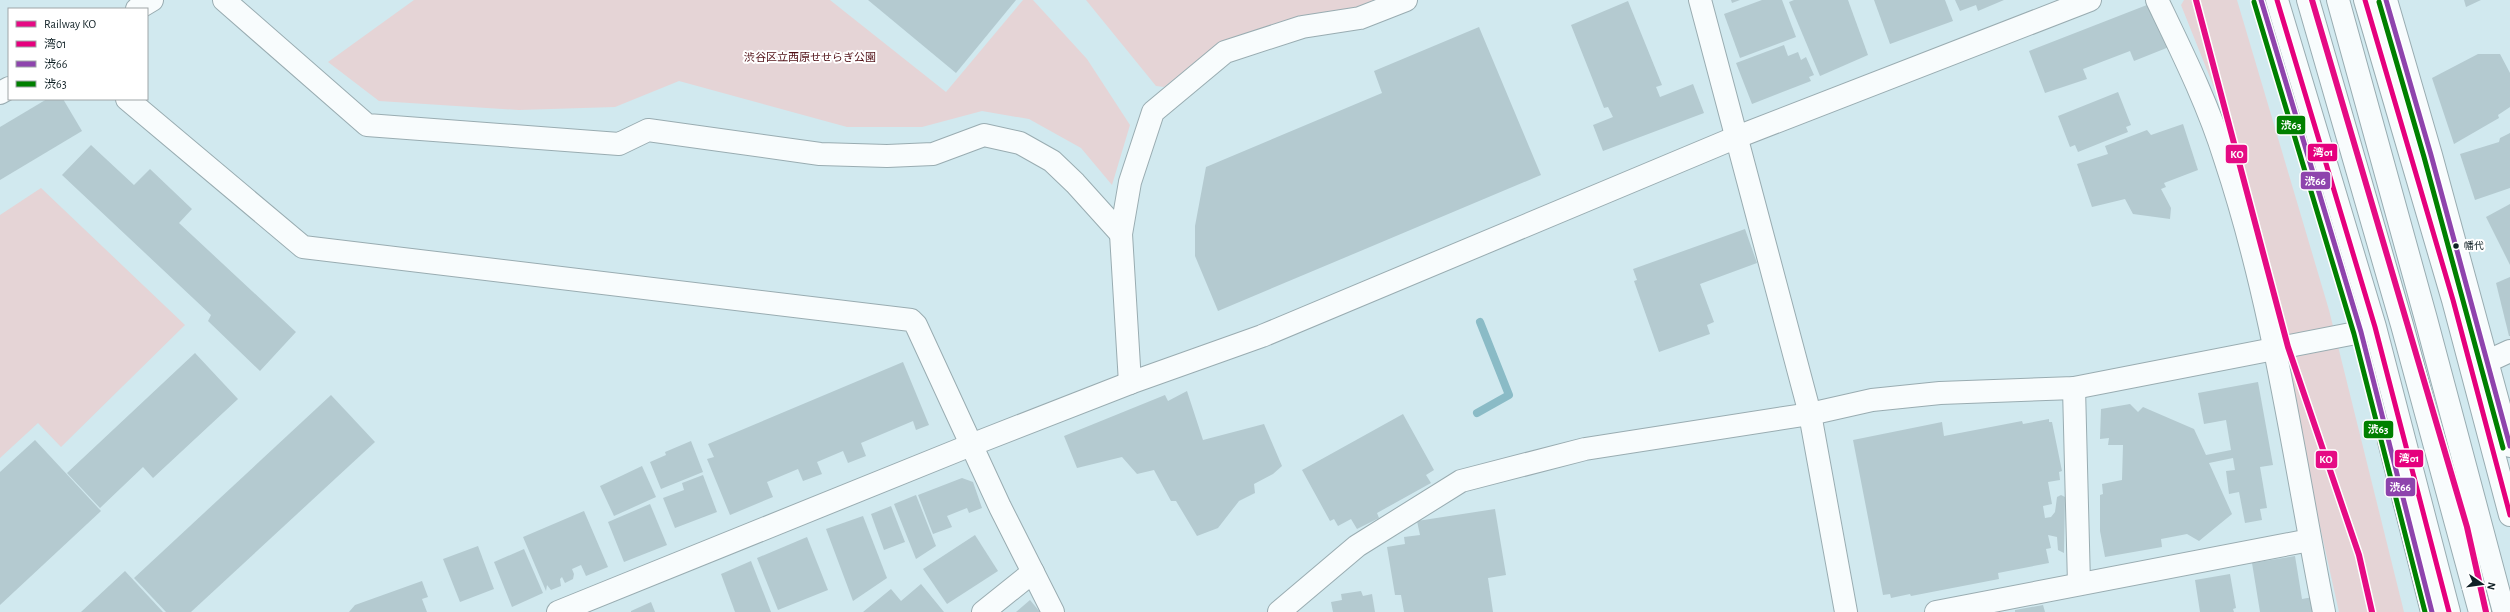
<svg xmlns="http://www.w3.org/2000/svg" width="2510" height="612" font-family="'Alegreya Sans','Noto Sans JP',sans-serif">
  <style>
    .green { fill: #e5d4d6 }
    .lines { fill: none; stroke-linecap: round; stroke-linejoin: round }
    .stream { stroke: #8abbc6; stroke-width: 8 }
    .building { fill: #b4cad0 }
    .street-casing { stroke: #99acb1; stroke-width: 24 }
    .secondary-casing { stroke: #99acb1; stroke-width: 24 }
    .highway-casing { stroke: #99acb1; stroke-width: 24 }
    .street { stroke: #f8fcfd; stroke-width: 22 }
    .secondary { stroke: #f8fcfd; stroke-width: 22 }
    .highway { stroke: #f8fcfd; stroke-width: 22 }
    .bus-1-casing { stroke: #fff; stroke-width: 8 }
    .bus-2-casing { stroke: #fff; stroke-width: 8 }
    .bus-3-casing { stroke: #fff; stroke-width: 8 }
    .bus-1 { stroke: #e5007d; stroke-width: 5 }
    .bus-2 { stroke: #8e44ad; stroke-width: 5 }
    .bus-3 { stroke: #008000; stroke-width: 5 }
    .rail-1-casing { stroke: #fff; stroke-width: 9 }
    .rail-1 { stroke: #e50b84; stroke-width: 6 }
    .bus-dot { fill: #102126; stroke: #fff; stroke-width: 1.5 }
    .labels { text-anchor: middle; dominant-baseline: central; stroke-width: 4; stroke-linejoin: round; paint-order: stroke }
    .bus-label { font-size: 10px; fill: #102126; stroke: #fff; text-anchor: start }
    .park-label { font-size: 11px; fill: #500f15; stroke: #fff }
    .line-badge { stroke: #fff; stroke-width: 1.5 }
    .badge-label { font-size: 11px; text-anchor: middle; font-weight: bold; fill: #fff }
  </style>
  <rect width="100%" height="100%" fill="#d1e9ef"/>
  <!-- green -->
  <g class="green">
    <path d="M414,0H830L946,92L1023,0H1033L1087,59L1130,125L1112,185L1081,148L1029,119L982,111L922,127H847L679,81L615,107L519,110L379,101L328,62Z"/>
    <path d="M1086,0H1386L1222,42L1164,87L1156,86Z"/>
    <path d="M2184,0H2237L2329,310L2404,612H2339L2276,329L2264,248L2219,100L2181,5Z"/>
    <path d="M41,188L185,325L61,447L38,423L0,458V215Z"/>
  </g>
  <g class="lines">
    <!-- stream -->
    <path class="stream" d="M1477,413L1509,395L1480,322"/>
  </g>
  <!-- building -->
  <g class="building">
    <path d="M868,0H1016L956,73Z"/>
    <path d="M1731,0H1740L1732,3Z"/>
    <path d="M1762,0H1782L1796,37L1740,58L1724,14Z"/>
    <path d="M1794,0H1848L1868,55L1820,76L1789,2Z"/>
    <path d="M1874,0H1945L1953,21L1890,44Z"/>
    <path d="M1955,0H2004L1978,11L1976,5L1960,11Z"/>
    <path d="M2464,0H2481L2466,7Z"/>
    <path d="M1628,1L1662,85L1656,87L1660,97L1693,84L1704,113L1603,151L1593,125L1613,117L1608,107L1604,108L1571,25Z"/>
    <path d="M2152,3L2169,47L2134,61L2130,51L2083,69L2087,79L2045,93L2029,51Z"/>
    <path d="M1479,27L1541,175L1218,311L1195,256V226L1206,167L1382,93L1374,71Z"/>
    <path d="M1784,45L1788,56L1798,52L1801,60L1806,57L1814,75L1809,77L1811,81L1752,104L1736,63Z"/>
    <path d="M2478,54H2500L2510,73V107L2498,115L2499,118L2454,144L2432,78Z"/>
    <path d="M2118,92L2131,125L2126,127L2128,132L2078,152L2075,145L2070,147L2058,116Z"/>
    <path d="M47,99H63L82,131L0,180V127Z"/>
    <path d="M2183,124L2198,170L2164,183L2166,187L2161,189L2171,208L2170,219L2133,214L2125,199L2092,207L2077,164L2108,154L2105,146L2147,130L2151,135Z"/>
    <path d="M2510,133V188L2475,200L2460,154L2499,142L2500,138Z"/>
    <path d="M91,145L134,185L150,169L192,209L179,223L296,332L260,371L208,321L211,315L62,175Z"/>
    <path d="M2510,204V265L2486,217Z"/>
    <path d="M1745,229L1757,263L1700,284L1714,322L1707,325L1710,334L1659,352L1634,281L1637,280L1633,269Z"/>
    <path d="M2510,277V336H2509L2496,283Z"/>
    <path d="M195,353L238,399L153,478L143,467L100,508L67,473Z"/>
    <path d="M903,362L929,425L916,430L913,421L861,443L866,456L848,463L843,451L817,462L822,474L803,481L798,469L767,482L773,497L730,515L707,459L714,457L708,444Z"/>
    <path d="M2258,382L2273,465L2260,467L2267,508L2260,509L2262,520L2245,523L2239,492L2229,494L2226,471L2235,470L2233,458L2209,463L2232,514L2199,541L2187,534L2161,539L2162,547L2105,557L2100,531V495L2103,494L2102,484L2122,480L2123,445H2108L2109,438L2100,439L2101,409L2130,404L2138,412L2143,407L2194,429L2206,455L2231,450L2226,420L2204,424L2198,393Z"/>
    <path d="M1187,391L1203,440L1264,424L1282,466L1273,474L1254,484L1255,493L1239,501L1218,528L1197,536L1176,501H1171L1154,470L1137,474L1122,457L1077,468L1064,436L1165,395L1168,401Z"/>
    <path d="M331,395L375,442L191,612H166L134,578Z"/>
    <path d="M1403,414L1434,470L1426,475L1431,483L1377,513L1379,518L1357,529L1351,519L1338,526L1334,519L1330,521L1302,470Z"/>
    <path d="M2049,419V422H2052L2062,471L2059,472L2060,480L2048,482L2052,504L2043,506L2045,518L2051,517L2055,512L2057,497L2061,495L2065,497L2064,553L2058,550L2057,537L2048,535L2051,548L2046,549L2049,563L1998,573L1999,579L1911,596L1910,594L1891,598L1890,594L1883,595L1853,440L1942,422L1944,436L2022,421L2023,424Z"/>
    <path d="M35,440L101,511L0,605V472Z"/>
    <path d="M691,441L703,472L661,489L650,462L666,455L665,452Z"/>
    <path d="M642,466L656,497L614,516L600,486Z"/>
    <path d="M703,475L717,512L675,528L663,498L684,490L682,483Z"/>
    <path d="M962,478L973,482L982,508L969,513L967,508L947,516L952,527L933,534L918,495Z"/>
    <path d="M916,495L936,546L916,559L894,504Z"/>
    <path d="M650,504L667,545L624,562L608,522Z"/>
    <path d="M891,506L905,542L884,550L871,514Z"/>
    <path d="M1495,509L1506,575L1488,578L1493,612H1404L1401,595H1395L1387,547L1405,544L1404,537L1420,535L1417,521Z"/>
    <path d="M584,511L608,567L586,576L581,565L572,569L574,574L573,579L565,583L562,577L560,579L561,586L551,590L547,585L546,591L523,537Z"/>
    <path d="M863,516L887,578L853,601L826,529Z"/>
    <path d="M975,535L998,571L947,604L923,569Z"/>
    <path d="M807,537L828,590L778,610L757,558Z"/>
    <path d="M478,546L494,589L460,602L443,559Z"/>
    <path d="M524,549L543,593L512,607L494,562Z"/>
    <path d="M2295,556L2302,599L2313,597L2315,612H2260L2252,563Z"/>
    <path d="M751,561L771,612H735L721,574Z"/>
    <path d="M125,571L163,612H81Z"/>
    <path d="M2230,574L2236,608L2233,609L2234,612H2200L2195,580Z"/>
    <path d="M422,581L428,597L422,599L427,612H349L355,605Z"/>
    <path d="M921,584L944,612H863L891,589L901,601Z"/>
    <path d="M1361,591L1363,596L1372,594L1375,612H1333L1331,602L1342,600L1341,594Z"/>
    <path d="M1030,600L1040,612H1016Z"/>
    <path d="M651,602L655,612H631V611Z"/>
    <path d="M2043,605L2045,612H2015V610Z"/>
  </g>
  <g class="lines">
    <defs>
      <g id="street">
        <path d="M224,0L367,125L619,144L648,130L820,154L887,156L933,154L984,135L1020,143L1052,161L1075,183L1121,234"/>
        <path d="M1700,0L1810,414L1846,612"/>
        <path d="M2157,0C2182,52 2208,104 2225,159C2274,306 2294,460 2324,612"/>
        <path d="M137,9L152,0"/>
        <path d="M0,93L9,88"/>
        <path d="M127,99L303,247L911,320L916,325L1000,507L1053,612"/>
        <path d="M2486,362L2510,351"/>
        <path d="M1130,383L1121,234L1130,182L1153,112L1225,52L1302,27L1360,18L1406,0"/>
        <path d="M2074,388L2079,584"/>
        <path d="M983,612L1033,572"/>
        <path d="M1279,612L1357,546L1461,481L1585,449L1810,414L1872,400L1940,393L2074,388L2361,332"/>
        <path d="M1936,612L2310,540"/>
      </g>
      <path id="secondary" d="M558,612L971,445L1130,383L1262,336L1737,137L2090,0"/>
      <g id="highway">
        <path d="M2277,0L2375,327L2449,612"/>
        <path d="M2308,0L2402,325L2480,612"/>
        <path d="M2338,0L2426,319L2504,612"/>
        <path d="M2365,0L2453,300L2510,515"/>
        <path d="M2386,0L2431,155L2510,446"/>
        <path d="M2389,441L2432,612"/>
      </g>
    </defs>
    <!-- street casing -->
    <use href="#street" class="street-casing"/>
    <!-- secondary casing -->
    <use href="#secondary" class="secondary-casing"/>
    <!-- highway casing -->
    <use href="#highway" class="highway-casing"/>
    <!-- street -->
    <use href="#street" class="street"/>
    <!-- secondary -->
    <use href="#secondary" class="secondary"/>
    <!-- highway -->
    <use href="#highway" class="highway"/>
    <defs>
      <g id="bus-1">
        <path d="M2277,0L2375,327L2449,612"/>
        <path d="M2365,0L2453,300L2510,515"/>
      </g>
      <g id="bus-2">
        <path d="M2261,0L2361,332L2432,612"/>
        <path d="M2386,0L2431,155L2510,446"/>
      </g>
      <g id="bus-3">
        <path d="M2254,2L2354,334L2425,612"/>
        <path d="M2379,2L2424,157L2503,448"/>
      </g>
    </defs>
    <!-- bus-1 casing -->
    <use href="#bus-1" class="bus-1-casing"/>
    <!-- bus-2 casing -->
    <use href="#bus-2" class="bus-2-casing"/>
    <!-- bus-3 casing -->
    <use href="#bus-3" class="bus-3-casing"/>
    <!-- bus-1 -->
    <use href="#bus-1" class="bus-1"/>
    <!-- bus-2 -->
    <use href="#bus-2" class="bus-2"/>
    <!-- bus-3 -->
    <use href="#bus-3" class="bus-3"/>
    <defs>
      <g id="rail-1">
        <path d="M2196,0L2288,347L2359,555L2372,612"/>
        <path d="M2312,0L2467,527L2486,612"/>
      </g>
    </defs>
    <!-- rail-1 casing -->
    <use href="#rail-1" class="rail-1-casing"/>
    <!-- rail-1 -->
    <use href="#rail-1" class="rail-1"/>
  </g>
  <!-- markers -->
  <circle class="bus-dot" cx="2456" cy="246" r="3.5"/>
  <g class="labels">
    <!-- bus labels -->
    <g class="bus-label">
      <text x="2464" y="246">幡代</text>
    </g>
    <!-- park labels -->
    <g class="park-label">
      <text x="810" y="57">渋谷区立西原せせらぎ公園</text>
    </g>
  </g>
  <g class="line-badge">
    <rect x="2276" y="115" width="30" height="20" rx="4" fill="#008000"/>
    <rect x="2307" y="143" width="31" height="19" rx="4" fill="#e5007d"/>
    <rect x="2225" y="144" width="23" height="20" rx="4" fill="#e50b84"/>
    <rect x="2300" y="171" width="31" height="19" rx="4" fill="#8e44ad"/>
    <rect x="2363" y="420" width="31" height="19" rx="4" fill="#008000"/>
    <rect x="2394" y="449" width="30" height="19" rx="4" fill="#e5007d"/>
    <rect x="2315" y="450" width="23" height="19" rx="4" fill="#e50b84"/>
    <rect x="2385" y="477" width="31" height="20" rx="4" fill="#8e44ad"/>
  </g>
  <g class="badge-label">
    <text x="2291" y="129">渋63</text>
    <text x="2323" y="156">湾01</text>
    <text x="2237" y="158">KO</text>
    <text x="2315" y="185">渋66</text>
    <text x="2378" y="433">渋63</text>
    <text x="2409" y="462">湾01</text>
    <text x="2326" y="463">KO</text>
    <text x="2400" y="491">渋66</text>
  </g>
  <!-- legend -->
  <rect x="8" y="8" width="140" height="92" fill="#ffffff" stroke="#9fa6a8"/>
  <rect x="16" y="21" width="20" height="6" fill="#e50b84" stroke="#9fa6a8"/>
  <text x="44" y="28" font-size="12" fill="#102126">Railway KO</text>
  <rect x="16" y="41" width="20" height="6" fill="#e5007d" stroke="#9fa6a8"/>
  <text x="44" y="48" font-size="12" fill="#102126">湾01</text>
  <rect x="16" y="61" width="20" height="6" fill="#8e44ad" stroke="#9fa6a8"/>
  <text x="44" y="68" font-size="12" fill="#102126">渋66</text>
  <rect x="16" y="81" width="20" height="6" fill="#008000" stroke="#9fa6a8"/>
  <text x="44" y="88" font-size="12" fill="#102126">渋63</text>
  <!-- north arrow -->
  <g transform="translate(2482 584) rotate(103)" stroke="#ffffff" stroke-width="3" paint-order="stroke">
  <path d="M0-3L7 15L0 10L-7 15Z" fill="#102126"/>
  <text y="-6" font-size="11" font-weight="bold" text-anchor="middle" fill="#102126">N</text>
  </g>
</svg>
